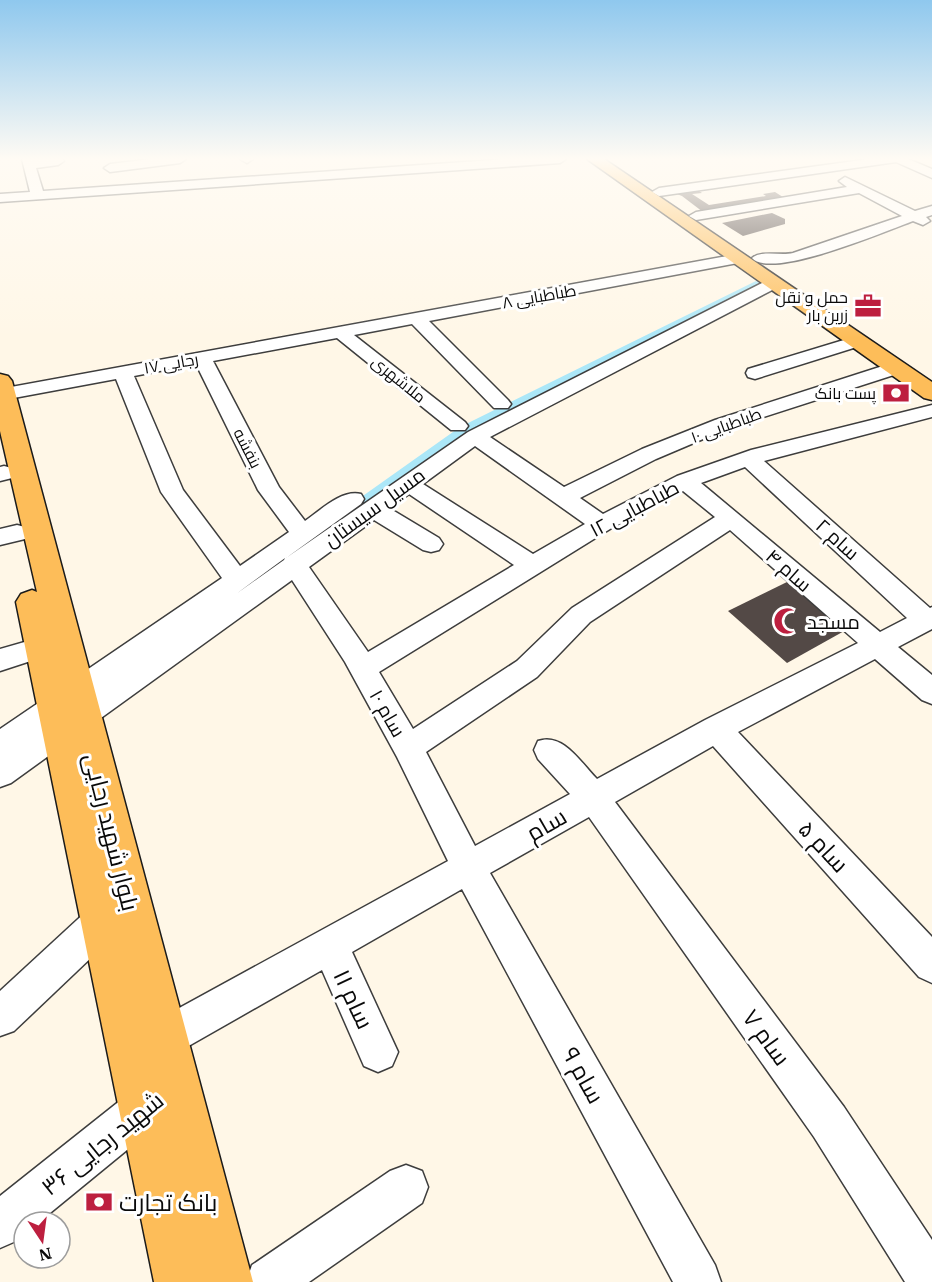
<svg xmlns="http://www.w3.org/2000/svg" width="932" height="1282" font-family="'IBM Plex Serif',Cairo,serif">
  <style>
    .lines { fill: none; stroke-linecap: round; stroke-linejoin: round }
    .canal { fill: #abe7f8; fill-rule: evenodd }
    .building { fill: #534946 }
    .minor-casing { stroke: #3d3d3d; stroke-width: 3 }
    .major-casing { stroke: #1b1b1b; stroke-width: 3 }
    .minor { fill: #fff; fill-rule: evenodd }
    .major { fill: #fdbd59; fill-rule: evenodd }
    .labels { text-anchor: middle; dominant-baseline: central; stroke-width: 6; stroke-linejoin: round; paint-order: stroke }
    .far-street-label { font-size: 16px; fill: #0a0a0a; stroke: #fff }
    .far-poi-label { font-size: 16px; fill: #0a0a0a; stroke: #fff; text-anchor: end }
    .street-label { font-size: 20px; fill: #0a0a0a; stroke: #fff }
    .poi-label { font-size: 20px; fill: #0a0a0a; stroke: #fff; text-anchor: start }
    .near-street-label { font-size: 24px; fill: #0a0a0a; stroke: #fff }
    .near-poi-label { font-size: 24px; fill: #0a0a0a; stroke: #fff; text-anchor: start }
  </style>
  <rect width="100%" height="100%" fill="#fff7e7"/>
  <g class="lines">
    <!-- canal -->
    <path class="canal" d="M756,281L761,284L760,286L470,433L293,562H281L279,558L281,554L460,427Z"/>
  </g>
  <!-- building -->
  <g class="building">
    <path d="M696,189L702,193L692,194L709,205L766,196L763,194L775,192L786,199L703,212L682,196L674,193Z"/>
    <path d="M772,213L785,219V224L743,236L722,223Z"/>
    <path d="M787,582L846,630L787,663L728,611Z"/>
  </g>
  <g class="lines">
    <defs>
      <g id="minor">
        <path d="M22,159H63L64,161L58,165L36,168L43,191L508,159H566L560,163L0,202V194L30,192Z"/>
        <path d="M152,159H186L180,163L110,172L104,168L110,164Z"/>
        <path d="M240,159H253L247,163Z"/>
        <path d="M869,159H908L932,169V178L896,162L659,196L652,192L659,188Z"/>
        <path d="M845,177L915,211L932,206V215L926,217L930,221L923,225L913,221C886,231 771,280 752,258C761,250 781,256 793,253L902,216L859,193L696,220L689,216L696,212L847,187L839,181Z"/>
        <path d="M738,254L743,256L746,259L743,262L429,321L508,400L511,404L508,408H494L412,324L354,335L465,422L468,426L465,430H451L337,338L213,361L279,487L305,521C321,510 342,489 361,494L364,499L361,504L286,558L468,432L768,280H780L782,283L780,286L490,437L564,487L642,449L715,420L889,364H903L905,368L903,372L729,428L656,459L580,498L603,514L677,476L751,450L932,405V417L764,461L930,608L932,607V629L898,647L932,675V704L922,700L875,659L738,732L932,937V983L919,977L713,746L615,802L844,1107L932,1240V1282H905L814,1137L589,817L490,873L715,1265L721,1282H673L462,889L352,952L398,1052L392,1066L378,1072L364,1066L322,970L178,1052L164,1058L150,1052L144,1038L150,1024L448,861L397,757L345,662L292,580L11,783L0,787V729L222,578L161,492L116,379L3,400L0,399V389ZM196,364L258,490L289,532L240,566L183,490L134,376ZM475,446L585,524L533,554L423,484ZM745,467L907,618L880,632L701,483ZM683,491L715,517L572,608L517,661L413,729L379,672L610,529ZM409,494L514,565L368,652L309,567L374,520L423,550L431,552L439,550L443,544L439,538L389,508ZM730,530L858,643L705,720L597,779C581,763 563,732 538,741L534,750L538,759L570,794L475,846L426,752L537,677L590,622ZM285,558L284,560L236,594Z"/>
        <path d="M857,336L863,337L866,341L863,345L755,379L748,377L746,373L748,369Z"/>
        <path d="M4,466L12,468L15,473L12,478L0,481V467Z"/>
        <path d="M17,525L25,527L29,533L25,539L0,545V529Z"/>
        <path d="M42,637L52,640L56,647L52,654L0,671V649Z"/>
        <path d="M103,903L116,908L121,921L116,934L14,1031L0,1036V991L90,908Z"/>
        <path d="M151,1082L166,1088L172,1103L166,1118L39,1222H24V1234L16,1241L0,1248V1196L136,1088Z"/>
        <path d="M406,1165L422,1171L428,1187L422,1203L309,1282H246L252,1265L390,1171Z"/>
      </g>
      <g id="major">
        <path d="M587,159H604L932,382V400L924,398Z"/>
        <path d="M0,374L8,376L12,381L253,1282H154L16,602L21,594L32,590L37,592L0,431Z"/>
      </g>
    </defs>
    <!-- minor casing -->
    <use href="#minor" class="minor-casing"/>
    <!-- major casing -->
    <use href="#major" class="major-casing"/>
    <!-- minor -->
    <use href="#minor" class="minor"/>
    <!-- major -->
    <use href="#major" class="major"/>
  </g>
  <!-- sky -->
  <linearGradient id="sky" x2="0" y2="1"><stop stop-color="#8fc8ee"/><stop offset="0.47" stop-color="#fffbf4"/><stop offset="1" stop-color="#fffbf4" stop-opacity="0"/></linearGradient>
  <rect width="932" height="338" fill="url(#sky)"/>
  <!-- icons -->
  <defs>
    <symbol id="office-bare" viewBox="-9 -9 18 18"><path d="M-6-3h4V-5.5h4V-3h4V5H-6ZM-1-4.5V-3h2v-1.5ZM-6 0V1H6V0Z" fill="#bd1f3f" stroke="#fff" stroke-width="2.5" paint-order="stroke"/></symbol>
    <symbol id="bank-bare" viewBox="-9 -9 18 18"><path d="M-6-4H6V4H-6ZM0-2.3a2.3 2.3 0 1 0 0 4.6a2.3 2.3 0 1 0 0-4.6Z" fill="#bd1f3f" stroke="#fff" stroke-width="2.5" paint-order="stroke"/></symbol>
    <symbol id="mosque-bare" viewBox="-9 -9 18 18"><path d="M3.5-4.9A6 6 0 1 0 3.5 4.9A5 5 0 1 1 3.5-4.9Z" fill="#bd1f3f" stroke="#fff" stroke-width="2.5" paint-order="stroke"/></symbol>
  </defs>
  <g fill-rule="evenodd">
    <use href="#office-bare" x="849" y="287" width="38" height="38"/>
    <use href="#bank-bare" x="877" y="374" width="38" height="38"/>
    <use href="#mosque-bare" x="768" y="602" width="38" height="38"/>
    <use href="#bank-bare" x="80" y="1183" width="38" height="38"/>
  </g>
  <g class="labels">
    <!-- far-street labels -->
    <g class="far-street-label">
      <text transform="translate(539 296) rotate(-10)">طباطبایی ۸</text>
      <text transform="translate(171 363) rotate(-10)">رجایی ۱۷</text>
      <text transform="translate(399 379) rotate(39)">ملاشهری</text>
      <text transform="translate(726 425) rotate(-20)">طباطبایی ۱۰</text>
      <text transform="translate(248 448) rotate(63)">بنفشه</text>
    </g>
    <!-- far-poi labels -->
    <g class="far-poi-label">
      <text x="848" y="297">حمل و نقل<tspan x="848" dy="18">زرین بار</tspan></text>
      <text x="876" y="393">پست بانک</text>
    </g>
    <!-- street labels -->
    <g class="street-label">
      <text transform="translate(374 507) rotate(-36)">مسیل سیستان</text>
      <text transform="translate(634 508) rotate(-28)">طباطبایی ۱۲</text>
      <text transform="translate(838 539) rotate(42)">سام ۲</text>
      <text transform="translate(789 570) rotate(41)">سام ۴</text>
      <text transform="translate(388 713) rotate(60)">سام ۱۰</text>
    </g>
    <!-- poi labels -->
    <g class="poi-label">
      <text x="807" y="621">مسجد</text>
    </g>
    <!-- near-street labels -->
    <g class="near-street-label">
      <text transform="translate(546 824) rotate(-30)">سام</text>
      <text transform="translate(112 832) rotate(76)">بلوار شهید رجایی</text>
      <text transform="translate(824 846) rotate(47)">سام ۵</text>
      <text transform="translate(354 999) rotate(65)">سام ۱۱</text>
      <text transform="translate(767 1037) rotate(54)">سام ۷</text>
      <text transform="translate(584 1075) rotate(61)">سام ۹</text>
      <text transform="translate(102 1143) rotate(-39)">شهید رجایی ۳۶</text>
    </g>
    <!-- near-poi labels -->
    <g class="near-poi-label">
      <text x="119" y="1202">بانک تجارت</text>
    </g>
  </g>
  <!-- north arrow -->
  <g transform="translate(42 1240) rotate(167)"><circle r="28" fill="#ffffff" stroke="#9d9d9d" stroke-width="1.5"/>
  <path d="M0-4.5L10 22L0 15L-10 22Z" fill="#bd1f3f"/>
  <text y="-9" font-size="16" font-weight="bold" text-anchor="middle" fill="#0a0a0a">N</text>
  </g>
</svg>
